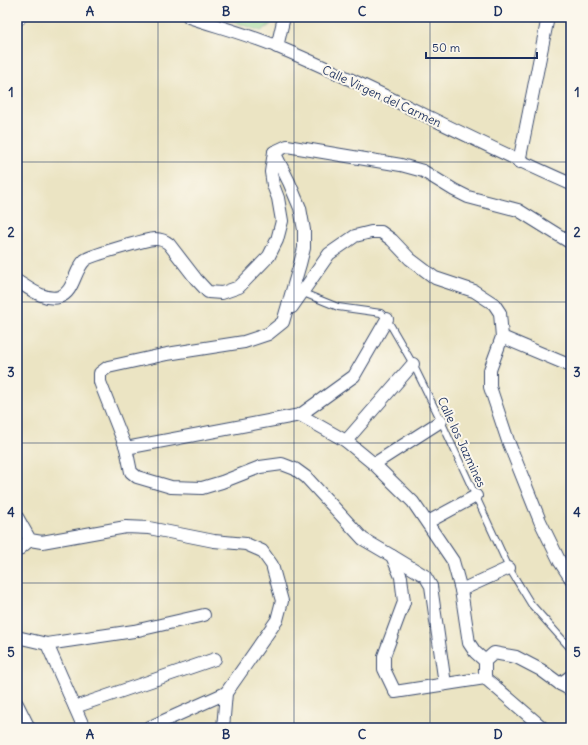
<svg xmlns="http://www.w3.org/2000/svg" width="588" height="745" font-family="Delius,sans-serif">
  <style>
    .green { fill: #93d892; stroke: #578478 }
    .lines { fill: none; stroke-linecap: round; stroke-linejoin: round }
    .lane-casing { stroke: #3a4a6d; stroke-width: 8 }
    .street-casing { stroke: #3a4a6d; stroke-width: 14 }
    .secondary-casing { stroke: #3a4a6d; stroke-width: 18 }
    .lane { stroke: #fff; stroke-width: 6 }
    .street { stroke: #fff; stroke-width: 12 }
    .secondary { stroke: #fff; stroke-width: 17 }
    .grid { fill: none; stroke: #1b2f5e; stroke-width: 1; stroke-opacity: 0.55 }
    .labels { text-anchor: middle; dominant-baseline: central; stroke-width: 4; stroke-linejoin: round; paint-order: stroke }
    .street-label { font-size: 12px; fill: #1b2f5e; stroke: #fbf7ec }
    .neatline { fill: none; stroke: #1b2f5e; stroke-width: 1.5 }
    .grid-label { font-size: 13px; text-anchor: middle; font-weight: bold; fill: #1b2f5e }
  </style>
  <rect width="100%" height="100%" fill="#fbf7ec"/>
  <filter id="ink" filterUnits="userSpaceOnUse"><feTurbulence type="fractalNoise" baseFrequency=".025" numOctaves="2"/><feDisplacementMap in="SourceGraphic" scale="8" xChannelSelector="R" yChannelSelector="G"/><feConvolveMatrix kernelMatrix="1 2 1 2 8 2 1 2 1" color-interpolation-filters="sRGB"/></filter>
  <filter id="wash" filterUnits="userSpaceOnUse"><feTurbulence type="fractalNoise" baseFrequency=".012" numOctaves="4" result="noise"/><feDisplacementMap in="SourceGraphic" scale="16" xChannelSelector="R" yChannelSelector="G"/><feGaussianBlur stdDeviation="0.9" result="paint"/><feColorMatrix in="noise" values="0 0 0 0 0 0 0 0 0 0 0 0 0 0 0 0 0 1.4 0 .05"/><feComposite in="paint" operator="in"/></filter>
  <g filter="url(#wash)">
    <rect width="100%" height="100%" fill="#ebe4c3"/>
    <!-- green -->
    <path class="green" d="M221,17H272L270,25L261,31Z"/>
  </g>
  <g filter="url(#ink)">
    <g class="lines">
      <defs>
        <path id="lane" d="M301,292L338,307L381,313L387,319L413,364L441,421L509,568L531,604L571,649"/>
        <g id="street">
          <path d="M189,17C219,27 250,35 278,47C378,89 472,141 571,184"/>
          <path d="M277,47L284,17"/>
          <path d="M274,152L289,182L300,208L304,230V248L300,264L283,322L268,334L244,342L167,354L108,367L100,373V382L126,448L131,472L137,477L171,487L202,488L222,482L260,467L282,464L295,469L306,477L363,539L392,556L401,577L404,602L384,656V669L395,692L485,678"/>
          <path d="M519,162L548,17"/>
          <path d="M17,281C29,288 44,301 59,297C74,293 74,270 85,260C89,256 147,239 155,239C161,239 164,240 169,244L196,279L208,292L222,293L239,287L269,256L277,240L282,221L278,198L273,185L271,172L274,152L287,146L401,165L423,171L454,190L468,197L518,210L571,243"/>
          <path d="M292,307L329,254L355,236L371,232H381L392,240L410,259L435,278L474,291L494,304L500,313L502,337L490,370V387L508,441L540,521L560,562L571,579"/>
          <path d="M502,337L571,366"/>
          <path d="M300,415L354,376L387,319"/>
          <path d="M346,441L413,364"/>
          <path d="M126,448L300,415L346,441L374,464L413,502L453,561L461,590L469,643L475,652L485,661"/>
          <path d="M374,464L441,421"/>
          <path d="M17,517L30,540L42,542L126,527L149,528L214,541L246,544L262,551L272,565L282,601L277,620L226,693L223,728"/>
          <path d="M428,522L476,496"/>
          <path d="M17,551L30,540"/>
          <path d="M392,556L425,576L431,586L445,684"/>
          <path d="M461,590L509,568"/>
          <path d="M17,637L47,644L134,631L204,615"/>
          <path d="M47,644L84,728"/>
          <path d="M560,684L571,690"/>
          <path d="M17,704L29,728"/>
          <path d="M75,707L215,659"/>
          <path d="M148,728L226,693"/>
          <path d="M543,728L485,678V661L494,653L516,657L541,670L560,684L571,676"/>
        </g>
        <path id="secondary" d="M17,17H18"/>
      </defs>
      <!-- lane casing -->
      <use href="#lane" class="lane-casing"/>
      <!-- street casing -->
      <use href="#street" class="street-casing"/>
      <!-- secondary casing -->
      <use href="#secondary" class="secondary-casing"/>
      <!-- lane -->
      <use href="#lane" class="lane"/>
      <!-- street -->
      <use href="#street" class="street"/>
      <!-- secondary -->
      <use href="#secondary" class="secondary"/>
    </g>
  </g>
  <!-- grid -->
  <path class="grid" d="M158,17V728M294,17V728M430,17V728M17,162H571M17,302H571M17,443H571M17,583H571"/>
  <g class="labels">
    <!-- street labels -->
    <g class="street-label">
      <text transform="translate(382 96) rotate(25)">Calle Virgen del Carmen</text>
      <text transform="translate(462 442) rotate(65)">Calle los Jazmines</text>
    </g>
  </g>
  <!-- margin -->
  <rect width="588" height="745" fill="none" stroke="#fbf7ec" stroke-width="44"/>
  <!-- scale -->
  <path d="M426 52v6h111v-6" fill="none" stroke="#1b2f5e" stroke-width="2"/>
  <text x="432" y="52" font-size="12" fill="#1b2f5e" stroke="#fbf7ec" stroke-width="3" paint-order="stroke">50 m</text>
  <rect x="22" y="22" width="544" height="701" class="neatline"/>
  <g class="grid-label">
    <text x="90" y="16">A</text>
    <text x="226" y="16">B</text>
    <text x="362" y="16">C</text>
    <text x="498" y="16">D</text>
    <text x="11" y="97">1</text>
    <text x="577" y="97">1</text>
    <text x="11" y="237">2</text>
    <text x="577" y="237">2</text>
    <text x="11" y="377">3</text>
    <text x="577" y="377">3</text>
    <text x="11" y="517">4</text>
    <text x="577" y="517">4</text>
    <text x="11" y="657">5</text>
    <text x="577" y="657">5</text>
    <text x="90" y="739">A</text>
    <text x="226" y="739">B</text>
    <text x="362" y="739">C</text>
    <text x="498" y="739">D</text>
  </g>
</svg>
